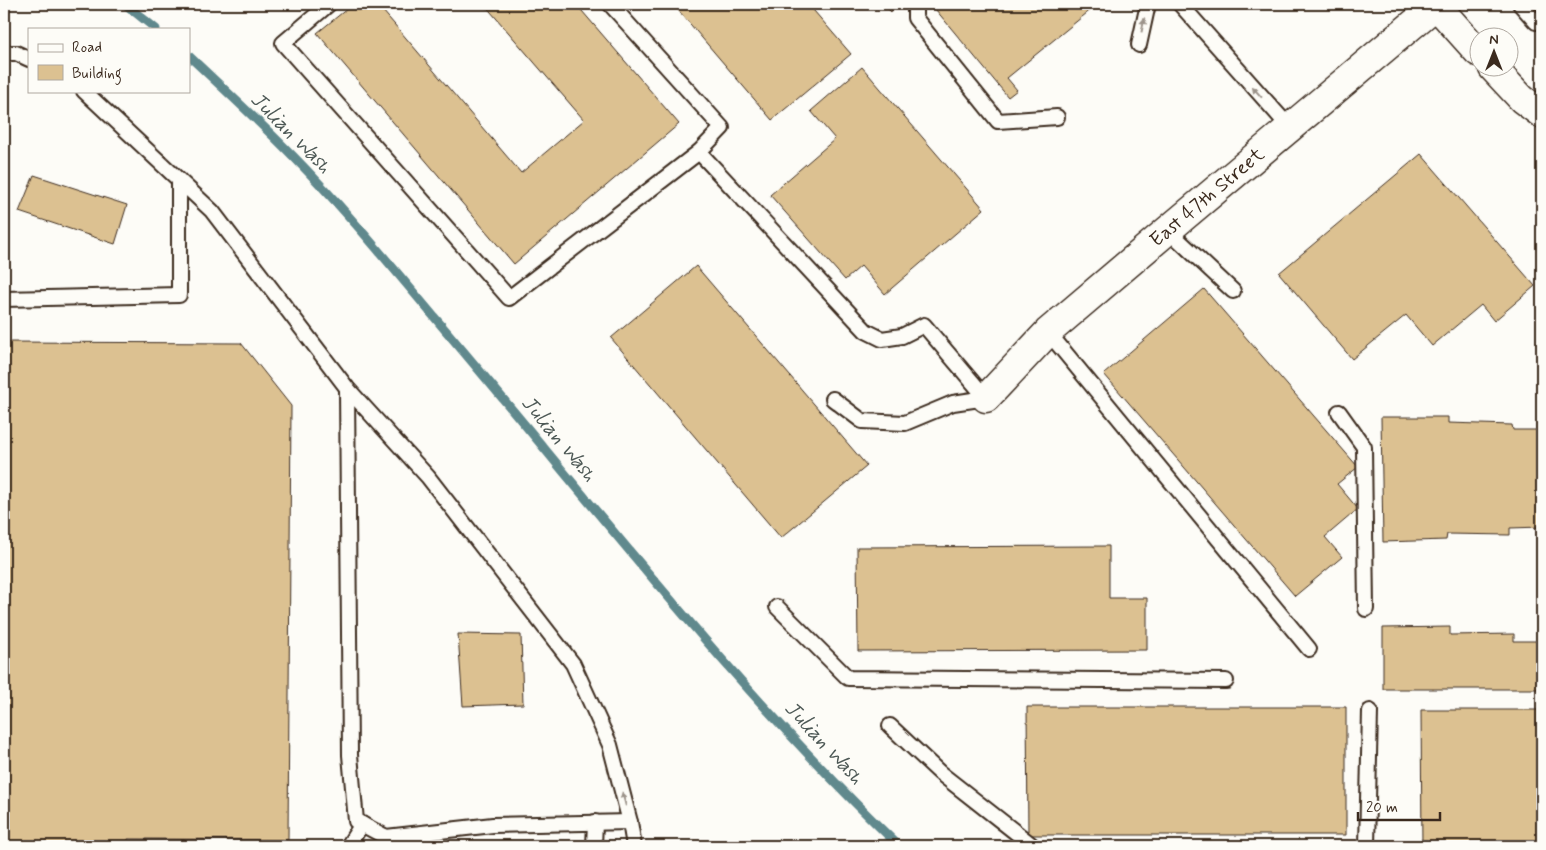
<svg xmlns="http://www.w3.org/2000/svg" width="1546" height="850" font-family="Mynerve,sans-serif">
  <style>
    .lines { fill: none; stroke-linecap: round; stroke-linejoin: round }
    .stream { stroke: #61898d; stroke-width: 9 }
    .building { fill: #dcc191; stroke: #3b2a1e }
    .service-casing { stroke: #3b2a1e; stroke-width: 18 }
    .minor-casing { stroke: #3b2a1e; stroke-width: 31 }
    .service { stroke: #fdfcf7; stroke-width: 14 }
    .minor { stroke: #fdfcf7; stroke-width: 28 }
    .oneway { fill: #9c938a }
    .labels { text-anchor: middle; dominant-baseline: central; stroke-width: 4; stroke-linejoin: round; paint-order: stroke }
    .street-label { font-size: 20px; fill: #3b2a1e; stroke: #fdfcf7 }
    .water-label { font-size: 21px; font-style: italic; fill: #4e5956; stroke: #fdfcf7 }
  </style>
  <rect width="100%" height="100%" fill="#fdfcf7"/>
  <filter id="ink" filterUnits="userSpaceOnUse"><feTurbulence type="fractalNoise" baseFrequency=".02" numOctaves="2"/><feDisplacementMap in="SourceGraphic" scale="10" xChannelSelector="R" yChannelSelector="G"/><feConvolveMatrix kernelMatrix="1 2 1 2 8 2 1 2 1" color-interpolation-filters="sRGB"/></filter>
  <g filter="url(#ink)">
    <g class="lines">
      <!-- stream -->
      <g class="stream">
        <path d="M125,4L156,29"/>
        <path d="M189,56C224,89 259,121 293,156C345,209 393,268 441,325C591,501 732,686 899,846"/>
      </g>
    </g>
    <!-- building -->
    <g class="building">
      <path d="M353,4H377L521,173L584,120L484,4H576L679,124L514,264L317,33Z"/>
      <path d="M673,4H808L851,54L772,120Z"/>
      <path d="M883,4H895L891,12Z"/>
      <path d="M931,4H1098L1007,78L1017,90L1008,97Z"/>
      <path d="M862,67L984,209L885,294L861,266L845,280L770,195L835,139L811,111Z"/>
      <path d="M1421,154L1535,286L1494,321L1481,305L1432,346L1406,315L1352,359L1279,273Z"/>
      <path d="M34,175L127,205L115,244L19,212Z"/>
      <path d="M696,266L867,466L781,538L611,338Z"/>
      <path d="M1204,289L1358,467L1337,484L1358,509L1325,537L1342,557L1295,596L1104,374Z"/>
      <path d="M4,342L241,343L291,406L288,840L128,839V846H4Z"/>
      <path d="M1381,417H1448V423L1512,425L1513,430H1542V527L1510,528V535L1447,534L1446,540L1383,542Z"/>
      <path d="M1109,546V598H1147V650L858,651L857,547Z"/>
      <path d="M1450,627V635L1514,634V641H1542V689H1383V628Z"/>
      <path d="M458,634L521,635L523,704L463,706Z"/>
      <path d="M1027,707H1346V835H1028Z"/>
      <path d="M1421,710H1542V846H1422Z"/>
    </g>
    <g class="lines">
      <defs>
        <g id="service">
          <path d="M329,4L283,43L509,298L699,152L866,331L882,339L902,336L924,325L986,398"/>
          <path d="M610,4L722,128L699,152"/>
          <path d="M915,4V18L998,121L1057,117"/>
          <path d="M1180,4L1290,128"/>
          <path d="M1520,4L1536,22"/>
          <path d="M1139,45L1148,4"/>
          <path d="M4,53H16L29,59"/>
          <path d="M84,91L212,211L347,388L428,477L573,664L610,745L630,822L634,846"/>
          <path d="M1168,230L1233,291"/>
          <path d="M4,299L179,295V180"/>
          <path d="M1048,332L1309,649"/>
          <path d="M347,388L350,755L356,821L386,837L493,825L630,822"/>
          <path d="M833,399L862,421L905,423L953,403L986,398"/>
          <path d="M1339,412L1364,447L1366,609"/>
          <path d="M777,607L848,678L1226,681"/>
          <path d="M890,726L940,773L1033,846"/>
          <path d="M348,846L362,824"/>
          <path d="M594,846L595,822"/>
          <path d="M1367,846L1370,711"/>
        </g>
        <g id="minor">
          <path d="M1435,4L1478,52"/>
          <path d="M1493,68L1522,99L1542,114"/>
          <path id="s1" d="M986,398L1048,332L1168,230L1436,5"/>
        </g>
      </defs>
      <!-- service casing -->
      <use href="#service" class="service-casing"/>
      <!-- minor casing -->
      <use href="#minor" class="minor-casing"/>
      <!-- service -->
      <use href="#service" class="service"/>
      <!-- minor -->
      <use href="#minor" class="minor"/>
    </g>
    <!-- one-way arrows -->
    <defs><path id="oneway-solid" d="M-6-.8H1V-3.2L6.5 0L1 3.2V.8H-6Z" transform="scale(1.25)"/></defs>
    <g class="oneway">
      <use href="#oneway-solid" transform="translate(1143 25) rotate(-78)"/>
      <use href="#oneway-solid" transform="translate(1257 92) rotate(-131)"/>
      <use href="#oneway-solid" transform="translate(624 799) rotate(-105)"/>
    </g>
  </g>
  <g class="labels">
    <!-- street labels -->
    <g class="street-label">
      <text stroke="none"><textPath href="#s1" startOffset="299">East 47th Street</textPath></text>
    </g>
    <!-- water labels -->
    <g class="water-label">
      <text transform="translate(291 133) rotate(45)">Julian Wash</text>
      <text transform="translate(559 439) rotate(50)">Julian Wash</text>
      <text transform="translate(824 743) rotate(47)">Julian Wash</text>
    </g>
  </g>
  <!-- margin -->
  <rect width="1546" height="850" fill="none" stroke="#fdfcf7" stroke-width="20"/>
  <rect x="10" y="10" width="1526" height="830" fill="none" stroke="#3b2a1e" stroke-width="2" filter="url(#ink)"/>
  <!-- legend -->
  <rect x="28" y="28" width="162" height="65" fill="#fdfcf7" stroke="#afa8a0"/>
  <rect x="38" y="44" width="25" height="8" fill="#fdfcf7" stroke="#afa8a0"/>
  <text x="72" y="52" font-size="15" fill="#3b2a1e">Road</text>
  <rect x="38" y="65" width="25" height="15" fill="#dcc191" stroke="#afa8a0"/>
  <text x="72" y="78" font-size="15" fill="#3b2a1e">Building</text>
  <!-- north arrow -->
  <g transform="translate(1494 52)"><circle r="24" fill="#fdfcf7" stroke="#afa8a0"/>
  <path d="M0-4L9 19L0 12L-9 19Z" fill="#3b2a1e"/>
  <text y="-8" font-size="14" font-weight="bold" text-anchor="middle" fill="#3b2a1e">N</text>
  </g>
  <!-- scale -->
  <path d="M1358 812v8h82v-8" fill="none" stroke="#3b2a1e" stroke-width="2.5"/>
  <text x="1366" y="812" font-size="15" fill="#3b2a1e" stroke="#fdfcf7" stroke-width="4" paint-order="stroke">20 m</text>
</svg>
